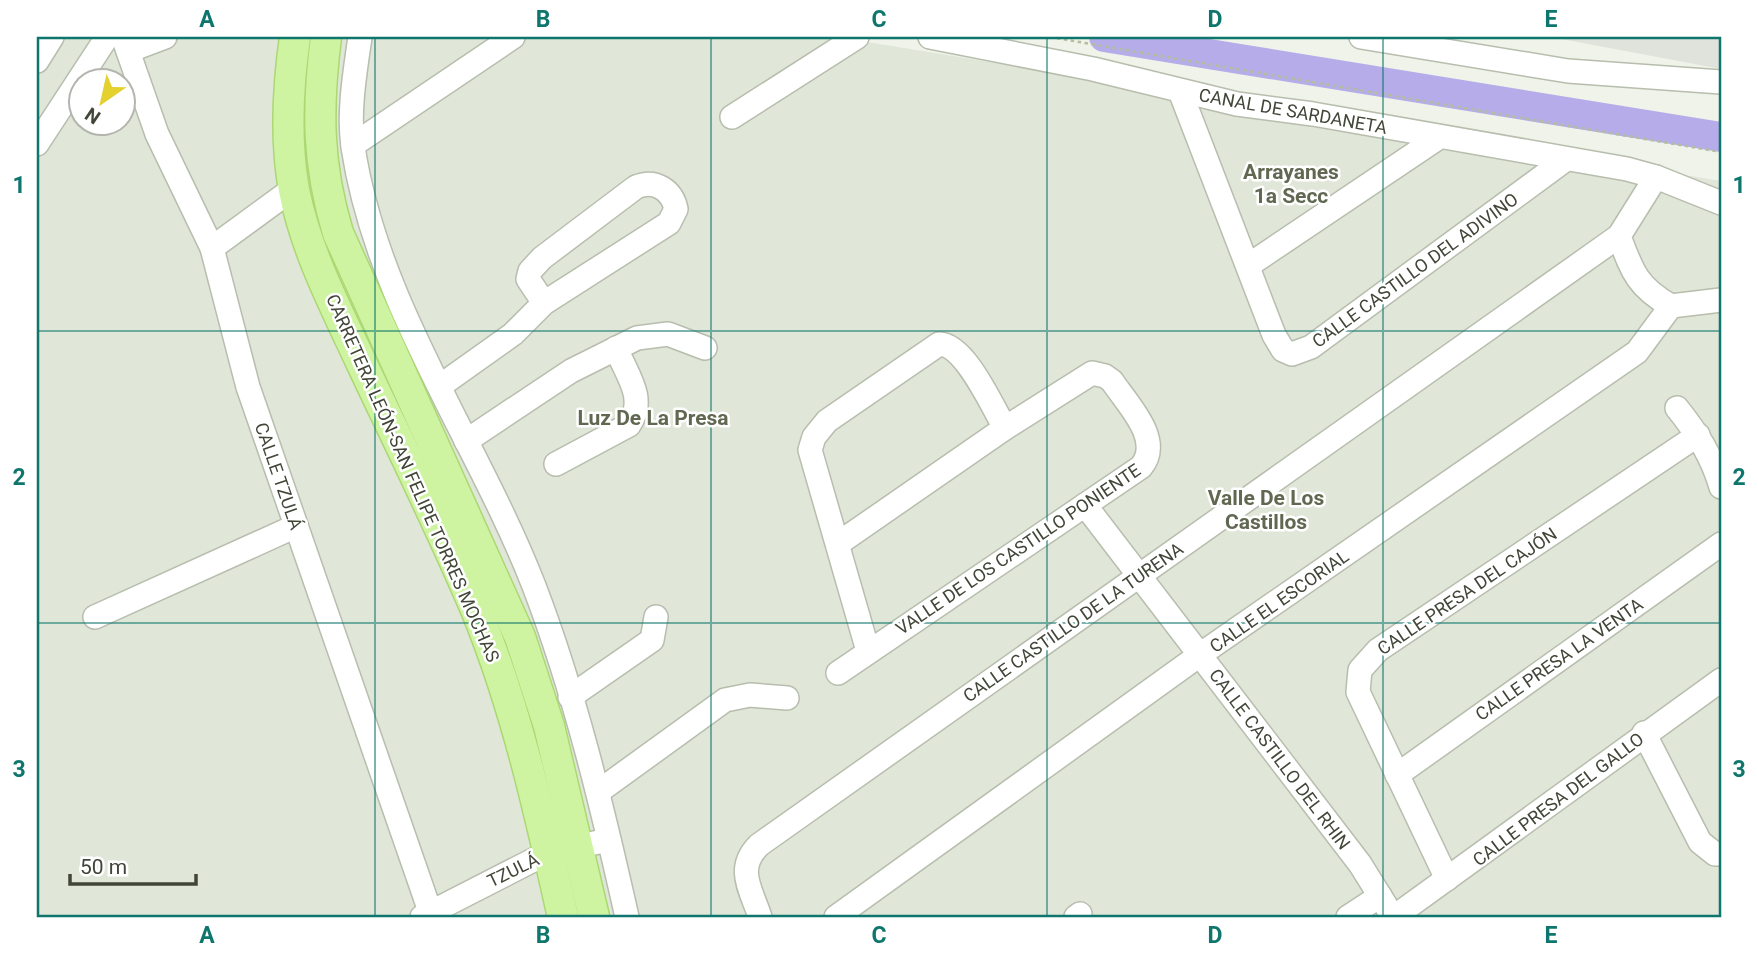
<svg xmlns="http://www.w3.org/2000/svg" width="1758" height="954" font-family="Roboto,sans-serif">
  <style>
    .residential { fill: #e0e6d8; fill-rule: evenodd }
    .industrial { fill: #e0e3db }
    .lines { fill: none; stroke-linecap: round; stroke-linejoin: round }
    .river { stroke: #b5ace9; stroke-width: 30 }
    .minor-casing { stroke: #b7bead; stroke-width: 26 }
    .major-casing { stroke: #abd872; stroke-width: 33 }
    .path { stroke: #b2be9f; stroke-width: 2.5; stroke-dasharray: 3.5 3.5; stroke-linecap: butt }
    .minor { stroke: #fff; stroke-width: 23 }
    .major { stroke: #cff4a1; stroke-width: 30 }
    .grid { fill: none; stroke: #0f766e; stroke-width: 2; stroke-opacity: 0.55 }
    .labels { text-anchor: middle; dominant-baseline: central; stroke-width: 5; stroke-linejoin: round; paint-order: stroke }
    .street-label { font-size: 18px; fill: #414638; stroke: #fff }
    .quarter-label { font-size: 21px; font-weight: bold; fill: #606851; stroke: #fff }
    .neatline { fill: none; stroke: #0f766e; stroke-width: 2.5 }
    .grid-label { font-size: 23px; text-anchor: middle; font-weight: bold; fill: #0f766e }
  </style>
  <rect width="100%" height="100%" fill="#eff3e9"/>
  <!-- residential -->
  <path class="residential" d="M37,37H836L1721,181V917H37ZM80,80H122V122H80Z"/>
  <!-- industrial -->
  <path class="industrial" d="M1551,37H1721V69Z"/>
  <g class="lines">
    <!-- river -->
    <path class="river" d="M1104,37L1721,137"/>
    <defs>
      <g id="minor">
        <path d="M123,37L157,134L212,248L248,387L432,917"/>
        <path d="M360,37C355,72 348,112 353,147C377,305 477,440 534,586C575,693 602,806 627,917"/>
        <path d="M930,37L1093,69L1237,104L1313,114L1627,169L1656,177L1721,203"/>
        <path d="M1361,37L1568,71L1721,82"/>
        <path d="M128,51L165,37"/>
        <path d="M37,61L52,37"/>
        <path d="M1180,91L1274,335L1283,350L1292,354L1311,347L1565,160"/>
        <path d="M732,117L857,37"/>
        <path d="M37,144L107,37"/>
        <path d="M353,145L513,37"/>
        <path d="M1656,177L1619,236C1632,271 1637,287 1671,306"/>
        <path d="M212,248L294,188"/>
        <path d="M1249,265L1438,138"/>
        <path d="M440,386L513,334L544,303L669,223L676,209C672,190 655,179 636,187L542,258L530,271L528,279L544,303"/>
        <path d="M1677,408C1697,433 1712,456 1721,487"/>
        <path d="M466,441L571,371L637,338L668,334L705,348"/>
        <path d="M556,464L629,425C647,398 627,376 616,348"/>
        <path d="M1085,505L1360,864L1393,917"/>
        <path d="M95,617L296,526"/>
        <path d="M868,651L810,450L814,437L827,421L939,344C965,344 992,406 1005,428"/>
        <path d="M838,673L1141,467C1164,440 1127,404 1112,381L1105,376L1092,373L1005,428L839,543"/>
        <path d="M570,697L652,640L656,617"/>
        <path d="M1644,733L1700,842L1715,854H1721"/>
        <path d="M1397,775L1721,544"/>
        <path d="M598,792L725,700L750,695L787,698"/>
        <path d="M1447,879L1358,692L1360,670L1378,650L1698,435"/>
        <path d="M422,917L549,852L609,840"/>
        <path d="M760,917C751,889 735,869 759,845L1619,236"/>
        <path d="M836,917L1201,654L1637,352L1671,306L1721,300"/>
        <path d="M1076,917L1080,914"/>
        <path d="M1348,917L1380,896"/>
        <path d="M1394,917L1721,680"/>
      </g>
      <g id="major">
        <path d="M295,37C288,86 285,140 294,190C306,251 335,306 361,362C400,445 441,527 477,612C517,710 540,814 563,917"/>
        <path d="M326,37C317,108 317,163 338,233L520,637L549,726L594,917"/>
      </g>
    </defs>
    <!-- minor casing -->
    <use href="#minor" class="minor-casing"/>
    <!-- major casing -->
    <use href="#major" class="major-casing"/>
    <!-- path -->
    <path class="path" d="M1050,37L1721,152"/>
    <!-- minor -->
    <use href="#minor" class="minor"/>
    <!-- major -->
    <use href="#major" class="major"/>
  </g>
  <!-- grid -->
  <path class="grid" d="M375,37V917M711,37V917M1047,37V917M1383,37V917M37,331H1721M37,623H1721"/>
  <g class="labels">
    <!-- street labels -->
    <g class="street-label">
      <text transform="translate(1293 111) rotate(10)">CANAL DE SARDANETA</text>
      <text transform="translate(1415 270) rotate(-36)">CALLE CASTILLO DEL ADIVINO</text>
      <text transform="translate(279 476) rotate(71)">CALLE TZULÁ</text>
      <text transform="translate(413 478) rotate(66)">CARRETERA LEÓN-SAN FELIPE TORRES MOCHAS</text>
      <text transform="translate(1018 549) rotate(-34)">VALLE DE LOS CASTILLO PONIENTE</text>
      <text transform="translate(1467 591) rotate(-34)">CALLE PRESA DEL CAJÓN</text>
      <text transform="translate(1279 601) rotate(-35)">CALLE EL ESCORIAL</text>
      <text transform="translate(1073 622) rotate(-35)">CALLE CASTILLO DE LA TURENA</text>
      <text transform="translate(1559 659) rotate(-35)">CALLE PRESA LA VENTA</text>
      <text transform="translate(1280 759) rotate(53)">CALLE CASTILLO DEL RHIN</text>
      <text transform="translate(1558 799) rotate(-37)">CALLE PRESA DEL GALLO</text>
      <text transform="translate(513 870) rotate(-26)">TZULÁ</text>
    </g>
    <!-- quarter labels -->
    <g class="quarter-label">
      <text x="1291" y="172">Arrayanes<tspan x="1291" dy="24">1a Secc</tspan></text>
      <text x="653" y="418">Luz De La Presa</text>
      <text x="1266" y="498">Valle De Los<tspan x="1266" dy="24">Castillos</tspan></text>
    </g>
  </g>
  <!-- border -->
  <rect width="1758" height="954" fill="none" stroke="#ffffff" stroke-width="77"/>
  <!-- north arrow -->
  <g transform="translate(102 102) rotate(214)"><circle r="33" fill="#ffffff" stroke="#b3b5af" stroke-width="2"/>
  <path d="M0-5L12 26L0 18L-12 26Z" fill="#e4d02f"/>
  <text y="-10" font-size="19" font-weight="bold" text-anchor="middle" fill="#414638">N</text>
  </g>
  <!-- scale -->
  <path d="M70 874v10h126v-10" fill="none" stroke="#414638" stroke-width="3.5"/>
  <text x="80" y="874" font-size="21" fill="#414638" stroke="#ffffff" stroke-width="5" paint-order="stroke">50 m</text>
  <rect x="38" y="38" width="1682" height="878" class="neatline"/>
  <g class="grid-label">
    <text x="207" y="27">A</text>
    <text x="543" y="27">B</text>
    <text x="879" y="27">C</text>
    <text x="1215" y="27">D</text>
    <text x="1551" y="27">E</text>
    <text x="19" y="193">1</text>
    <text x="1739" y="193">1</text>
    <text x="19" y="485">2</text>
    <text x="1739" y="485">2</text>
    <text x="19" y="777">3</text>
    <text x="1739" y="777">3</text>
    <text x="207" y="943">A</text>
    <text x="543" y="943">B</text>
    <text x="879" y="943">C</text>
    <text x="1215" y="943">D</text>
    <text x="1551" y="943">E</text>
  </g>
</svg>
